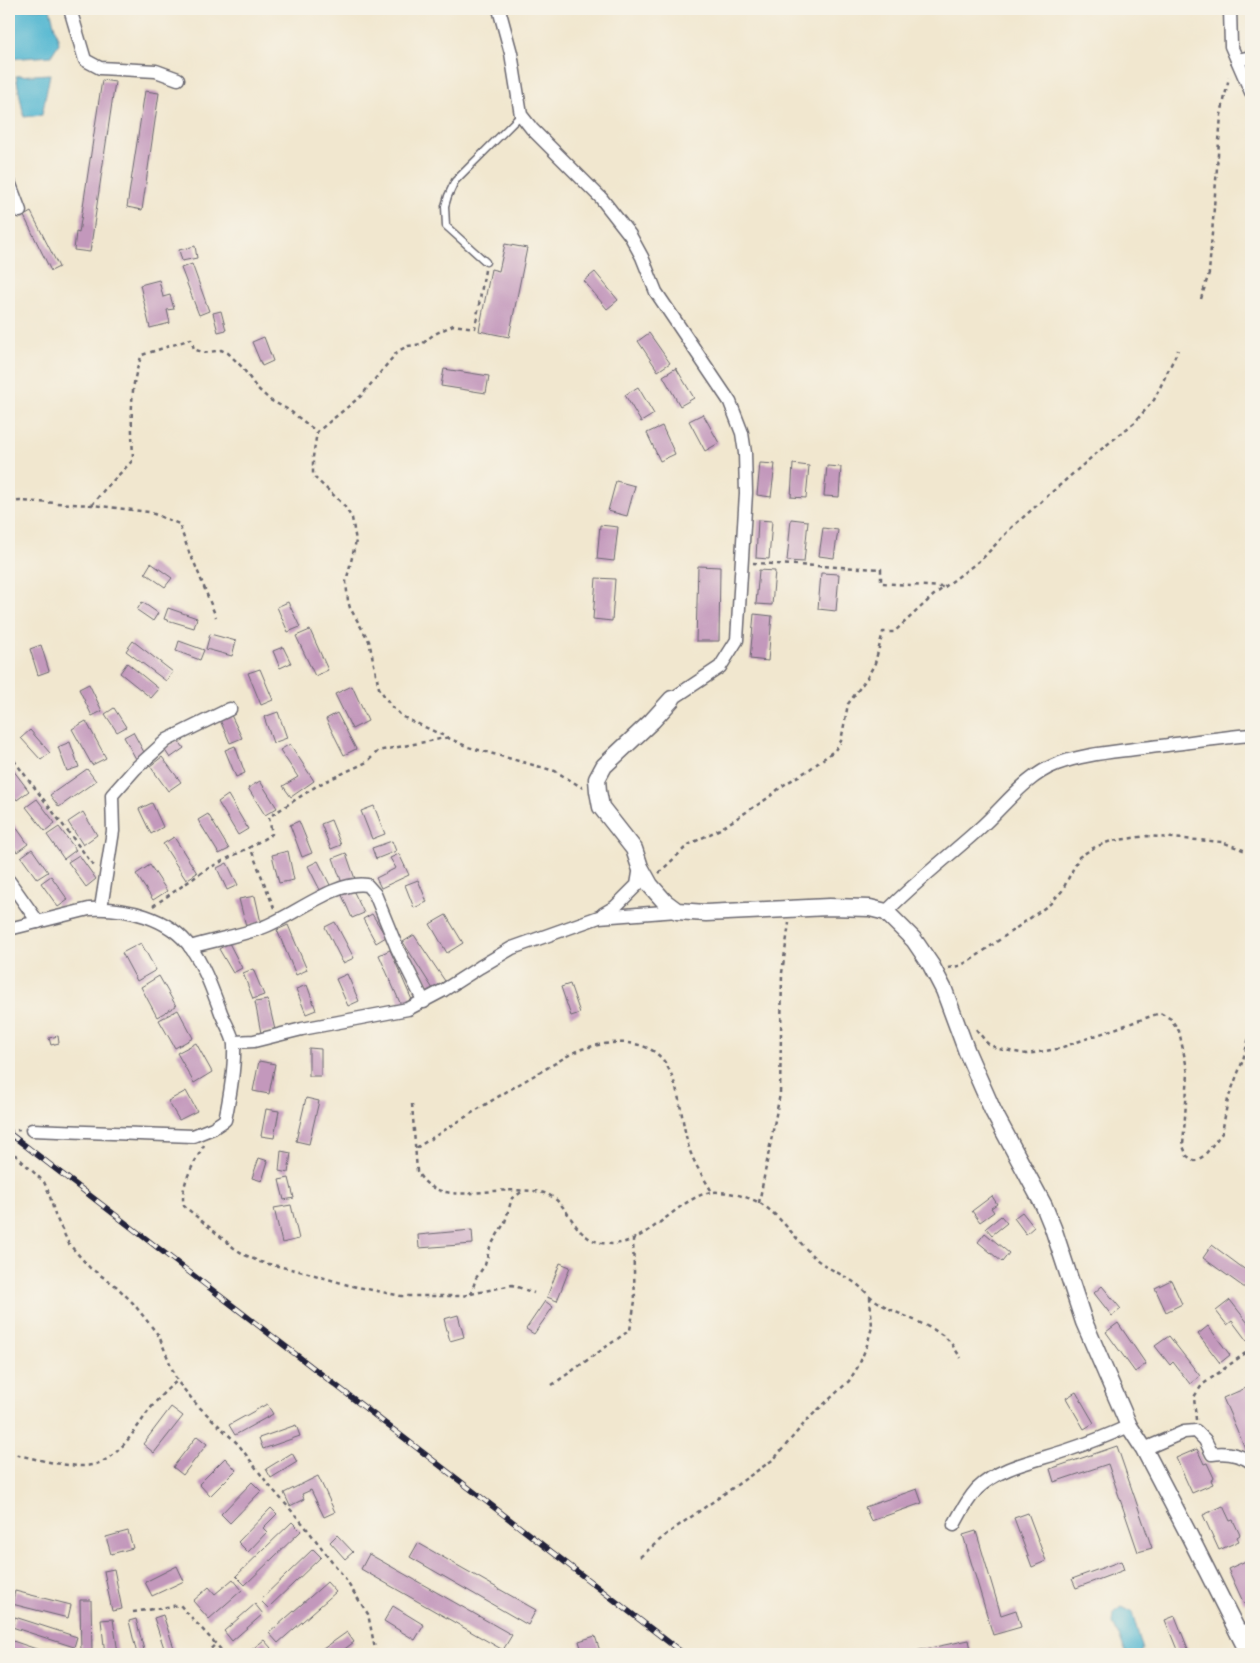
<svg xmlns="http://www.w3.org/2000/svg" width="1260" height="1663" font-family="'Patrick Hand',sans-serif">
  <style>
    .water { fill: #53b7d1; stroke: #3a6c86 }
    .building { fill: #c398bc }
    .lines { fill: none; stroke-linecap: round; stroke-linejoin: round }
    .service-casing { stroke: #6a676f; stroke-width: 9 }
    .minor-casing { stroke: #6a676f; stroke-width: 15 }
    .tertiary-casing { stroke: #6a676f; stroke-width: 19 }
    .path { stroke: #6a676f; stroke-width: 2.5; stroke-dasharray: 4 4; stroke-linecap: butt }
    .service { stroke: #fff; stroke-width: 6 }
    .minor { stroke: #fff; stroke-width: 12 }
    .tertiary { stroke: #fff; stroke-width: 16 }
    .rail-casing { stroke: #22223b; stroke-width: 5.5 }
    .rail { stroke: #f7f3e8; stroke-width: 4; stroke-dasharray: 11; stroke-linecap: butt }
  </style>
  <rect width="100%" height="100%" fill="#f7f3e8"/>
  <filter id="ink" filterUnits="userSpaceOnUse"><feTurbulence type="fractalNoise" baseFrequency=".02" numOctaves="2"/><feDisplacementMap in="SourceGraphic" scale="10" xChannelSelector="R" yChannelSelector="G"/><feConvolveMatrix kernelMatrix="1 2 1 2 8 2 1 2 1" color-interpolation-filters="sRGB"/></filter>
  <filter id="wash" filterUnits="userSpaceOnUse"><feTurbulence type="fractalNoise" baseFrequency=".0096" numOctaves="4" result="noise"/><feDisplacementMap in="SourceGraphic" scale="20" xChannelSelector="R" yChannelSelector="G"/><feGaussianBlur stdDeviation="1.12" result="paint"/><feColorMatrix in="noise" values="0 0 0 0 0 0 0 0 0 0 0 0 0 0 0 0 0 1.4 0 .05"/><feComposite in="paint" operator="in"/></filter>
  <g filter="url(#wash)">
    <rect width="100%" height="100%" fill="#f1e7cf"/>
    <!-- water -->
    <g class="water">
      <path d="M9,9H50L59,43L51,56L9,59Z"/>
      <path d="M50,74L42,115L24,117L16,76Z"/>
      <path d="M1122,1607L1132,1612L1143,1650L1140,1654H1127L1113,1624L1114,1613Z"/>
    </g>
    <g id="blocks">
      <!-- building -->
      <g class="building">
        <path d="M102,80L115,82L90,252L74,250L76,232L79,233Z"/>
        <path d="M145,91L159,93L142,210L127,207Z"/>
        <path d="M31,212L59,267L51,271L24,216Z"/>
        <path d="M505,244L527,248L509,337L479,331L491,269L499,271Z"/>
        <path d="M195,246L197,258L182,261L179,250Z"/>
        <path d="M192,264L209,311L199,315L181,268Z"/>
        <path d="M595,272L618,300L607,309L584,281Z"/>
        <path d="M159,280L163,297L170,295L174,309L167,310L170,323L150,328L140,285Z"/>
        <path d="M221,311L226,330L218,332L213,313Z"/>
        <path d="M649,333L670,363L658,371L638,341Z"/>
        <path d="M264,337L273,361L262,366L252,342Z"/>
        <path d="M676,368L694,398L680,406L663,376Z"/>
        <path d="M444,369L489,376L486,393L441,386Z"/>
        <path d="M638,387L654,414L641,422L625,395Z"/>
        <path d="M703,414L719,443L705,451L689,421Z"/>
        <path d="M662,426L675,454L660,461L647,433Z"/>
        <path d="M760,463L775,464L771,497L757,495Z"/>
        <path d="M793,464L809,466L806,498L791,497Z"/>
        <path d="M827,466L841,467L839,497L824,496Z"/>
        <path d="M616,481L635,486L627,516L608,511Z"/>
        <path d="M791,519L808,521L804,562L787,561Z"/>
        <path d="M758,520L772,521L769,559L756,558Z"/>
        <path d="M600,525L618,527L614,561L597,559Z"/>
        <path d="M823,528L838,530L834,558L819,556Z"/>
        <path d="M151,563L172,578L165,587L145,573Z"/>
        <path d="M698,566L720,567L719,641H696Z"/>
        <path d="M759,570L775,571L772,605L756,604Z"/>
        <path d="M821,573L839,574L836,611L818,609Z"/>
        <path d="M596,578L615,579L612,621L593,619Z"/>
        <path d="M142,602L158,613L153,621L137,610Z"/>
        <path d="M288,602L300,627L288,632L277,607Z"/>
        <path d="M168,608L197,618L194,628L164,619Z"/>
        <path d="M754,614L772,616L768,661L750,659Z"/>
        <path d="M310,630L328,670L315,676L296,636Z"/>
        <path d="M210,634L236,641L232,656L206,649Z"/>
        <path d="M133,641L173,672L166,681L126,651Z"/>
        <path d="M179,641L204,650L200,660L176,651Z"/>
        <path d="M41,645L49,671L38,675L30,649Z"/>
        <path d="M283,647L291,663L280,668L273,651Z"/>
        <path d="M127,663L159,689L151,698L120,673Z"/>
        <path d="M260,669L273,700L261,705L248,673Z"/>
        <path d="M89,684L102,711L92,716L79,689Z"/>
        <path d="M352,686L368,721L352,729L335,694Z"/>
        <path d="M114,708L126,727L117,732L105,714Z"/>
        <path d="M278,712L287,738L273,743L264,717Z"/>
        <path d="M337,713L356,749L344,755L326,719Z"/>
        <path d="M231,715L242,738L230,743L220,720Z"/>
        <path d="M86,721L106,758L92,765L72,729Z"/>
        <path d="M30,730L50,753L41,760L21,738Z"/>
        <path d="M133,732L145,754L136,759L124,737Z"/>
        <path d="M178,740L184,748L170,758L164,749Z"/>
        <path d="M70,742L79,767L67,771L58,747Z"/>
        <path d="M290,744L314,781L291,797L283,786L298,777L280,750Z"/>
        <path d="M235,746L245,773L236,777L225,750Z"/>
        <path d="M162,757L181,782L168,791L150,766Z"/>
        <path d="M10,766L29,791L17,800L9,789V767Z"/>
        <path d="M87,769L96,781L59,807L50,795Z"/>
        <path d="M260,781L277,808L265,815L248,788Z"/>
        <path d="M228,795L248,829L238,835L218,802Z"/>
        <path d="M37,799L55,823L45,831L26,807Z"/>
        <path d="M152,803L163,827L151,834L139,809Z"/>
        <path d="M374,806L385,834L372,839L361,811Z"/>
        <path d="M83,812L97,835L83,845L68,822Z"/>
        <path d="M208,814L229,849L219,854L198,820Z"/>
        <path d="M9,817L28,844L17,852L9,841Z"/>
        <path d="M331,820L341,845L331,849L321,824Z"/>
        <path d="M299,821L312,853L302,857L290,825Z"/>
        <path d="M59,827L76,850L64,859L47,835Z"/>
        <path d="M174,837L197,873L186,880L163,844Z"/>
        <path d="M392,841L396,851L376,859L372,848Z"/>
        <path d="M32,849L48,872L37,879L21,857Z"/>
        <path d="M288,851L294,880L279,883L272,855Z"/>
        <path d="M346,853L355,879L342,883L333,858Z"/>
        <path d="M399,854L409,875L381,888L376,878L396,868L390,858Z"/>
        <path d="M79,855L96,879L86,887L68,862Z"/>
        <path d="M318,861L330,885L320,890L308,866Z"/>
        <path d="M227,863L238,885L227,890L217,868Z"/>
        <path d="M150,865L167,891L153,900L136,874Z"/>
        <path d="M51,876L68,900L58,907L41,883Z"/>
        <path d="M418,880L427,902L414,908L405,885Z"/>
        <path d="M352,888L364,913L352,918L341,893Z"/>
        <path d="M255,896L261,923L246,926L239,899Z"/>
        <path d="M372,914L386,937L376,943L363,919Z"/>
        <path d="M446,915L463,943L447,953L430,924Z"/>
        <path d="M335,922L354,958L343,963L325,927Z"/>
        <path d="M288,925L307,970L296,975L277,930Z"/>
        <path d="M414,935L445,981L433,989L403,942Z"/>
        <path d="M141,943L156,970L137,981L122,953Z"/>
        <path d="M229,943L242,968L233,973L219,949Z"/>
        <path d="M390,950L412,1000L401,1005L379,955Z"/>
        <path d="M253,969L264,995L253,999L243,973Z"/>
        <path d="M347,974L359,1001L348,1006L336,979Z"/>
        <path d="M159,976L176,1006L157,1017L141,987Z"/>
        <path d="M570,984L580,1013L571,1016L561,987Z"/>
        <path d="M307,985L316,1010L306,1014L296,989Z"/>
        <path d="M268,1000L275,1030L261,1033L255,1002Z"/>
        <path d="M178,1010L193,1038L175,1048L159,1020Z"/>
        <path d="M58,1036L59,1043L51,1045L49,1038Z"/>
        <path d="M196,1043L212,1072L194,1083L177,1053Z"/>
        <path d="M309,1048L321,1049V1076H309Z"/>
        <path d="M259,1061L275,1064L269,1094L253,1091Z"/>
        <path d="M186,1091L197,1111L179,1120L168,1101Z"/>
        <path d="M306,1098L319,1101L309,1144L296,1141Z"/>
        <path d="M266,1109L279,1111L274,1138L261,1136Z"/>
        <path d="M281,1151L291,1153L288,1173L279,1171Z"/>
        <path d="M259,1158L268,1161L262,1181L252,1178Z"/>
        <path d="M289,1178L294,1198L284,1200L279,1180Z"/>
        <path d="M992,1196L997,1204L991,1208L994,1212L980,1222L972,1211Z"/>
        <path d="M291,1205L299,1239L282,1243L274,1208Z"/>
        <path d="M1022,1212L1034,1227L1026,1234L1014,1218Z"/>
        <path d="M1001,1216L1007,1223L992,1235L986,1228Z"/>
        <path d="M472,1230L473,1244L419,1248L418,1235Z"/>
        <path d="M985,1233L1009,1253L1002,1262L978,1242Z"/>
        <path d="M1212,1245L1251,1274V1280L1245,1288L1203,1258Z"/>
        <path d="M560,1263L570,1267L557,1301L547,1297Z"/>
        <path d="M1171,1280L1182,1304L1166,1312L1155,1288Z"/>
        <path d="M1102,1286L1121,1309L1112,1316L1094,1293Z"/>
        <path d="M1230,1300L1251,1327V1338L1247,1341L1232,1321L1227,1325L1216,1311Z"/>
        <path d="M545,1301L553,1307L534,1334L526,1329Z"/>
        <path d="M458,1315L464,1337L450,1341L444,1319Z"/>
        <path d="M1118,1323L1146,1364L1135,1372L1106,1332Z"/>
        <path d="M1208,1326L1230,1355L1220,1363L1198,1334Z"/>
        <path d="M1169,1336L1200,1376L1190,1384L1173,1362L1170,1365L1155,1346Z"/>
        <path d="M1246,1388L1251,1399V1454L1248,1455L1223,1398Z"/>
        <path d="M1076,1392L1094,1423L1084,1429L1066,1398Z"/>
        <path d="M267,1404L273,1414L235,1435L229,1425Z"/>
        <path d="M171,1407L183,1416L154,1453L143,1444Z"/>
        <path d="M296,1425L300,1436L263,1449L259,1438Z"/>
        <path d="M197,1436L207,1444L183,1475L173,1467Z"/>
        <path d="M1117,1446L1152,1548L1138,1552L1108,1464L1054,1482L1050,1469Z"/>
        <path d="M1197,1449L1204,1464L1207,1463L1214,1478L1211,1480L1213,1484L1192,1493L1176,1458Z"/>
        <path d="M292,1453L297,1462L271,1478L266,1469Z"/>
        <path d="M225,1458L236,1470L210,1496L199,1484Z"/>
        <path d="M318,1476L335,1512L324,1517L311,1490L302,1494L304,1499L290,1506L284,1493Z"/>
        <path d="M252,1482L261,1491L230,1523L221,1514Z"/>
        <path d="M917,1489L922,1503L871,1521L865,1507Z"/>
        <path d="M1223,1506L1230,1521L1233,1520L1240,1535L1237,1537L1239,1541L1219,1550L1203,1515Z"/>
        <path d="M271,1508L277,1514L263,1528L267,1532L248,1552L238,1542Z"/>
        <path d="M1028,1513L1046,1561L1032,1567L1014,1518Z"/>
        <path d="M292,1522L301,1531L245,1585L236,1576Z"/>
        <path d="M128,1531L133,1548L111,1554L106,1537Z"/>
        <path d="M976,1531L1001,1615L1016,1610L1021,1627L993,1635L963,1535Z"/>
        <path d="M337,1535L353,1552L345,1559L330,1542Z"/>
        <path d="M418,1543L536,1610L528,1625L410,1557Z"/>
        <path d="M313,1549L321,1557L268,1608L260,1600Z"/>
        <path d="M369,1554L512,1635L503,1650L361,1569Z"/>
        <path d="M1248,1560L1251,1567V1601L1244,1604L1228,1569Z"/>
        <path d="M1121,1561L1124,1570L1076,1588L1072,1579Z"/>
        <path d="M177,1566L184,1581L152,1596L145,1582Z"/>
        <path d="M114,1569L122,1609L112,1611L104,1571Z"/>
        <path d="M233,1579L242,1590L209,1619L193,1601L209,1587L215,1594Z"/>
        <path d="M327,1582L336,1592L278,1643L269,1633Z"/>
        <path d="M15,1591L71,1605L68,1618L12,1604Z"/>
        <path d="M80,1600H91L92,1654H81Z"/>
        <path d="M255,1604L263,1614L232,1641L224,1631Z"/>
        <path d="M393,1606L424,1625L415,1640L384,1621Z"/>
        <path d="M163,1615L176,1654H166L154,1618Z"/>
        <path d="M1175,1616L1188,1649L1178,1652L1165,1620Z"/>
        <path d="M15,1617L77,1637L74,1647L12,1627Z"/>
        <path d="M113,1619L118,1653L105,1654L101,1620Z"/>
        <path d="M136,1619L145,1654H137L129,1621Z"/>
        <path d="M347,1632L354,1642L338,1654H316Z"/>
        <path d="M595,1636L601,1654H583L579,1641Z"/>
        <path d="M10,1640L51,1654H22L9,1650Z"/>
        <path d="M264,1640L271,1648L264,1654H246Z"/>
        <path d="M969,1640L972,1654H905V1653Z"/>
      </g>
    </g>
  </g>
  <g filter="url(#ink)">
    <use href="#blocks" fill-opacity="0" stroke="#6a676f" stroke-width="1"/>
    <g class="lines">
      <defs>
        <path id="service" d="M486,262L446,226L445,206L448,196L455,181L521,115"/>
        <g id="minor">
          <path d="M70,9L85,60L100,68L156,71L178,79"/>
          <path d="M499,9L511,53L521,115L532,129L601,198L630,235L642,257L656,292L730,402L742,433L745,453L746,493L737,640L720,667L672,699"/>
          <path d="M1230,9L1231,46L1251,92"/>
          <path d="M1237,60L1251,57"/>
          <path d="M9,182L20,211"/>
          <path d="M9,881L38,922"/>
          <path d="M101,908L113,831L112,795L135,769L167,740L230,709"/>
          <path d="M886,912C915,882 948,857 979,829C1004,807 1025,776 1057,764C1083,754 1114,752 1142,748C1179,744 1215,738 1251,735"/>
          <path d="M603,914L615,907L637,885L640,867"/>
          <path d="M9,929L89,909C125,907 169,917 191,948C204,966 212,989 220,1010C223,1020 234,1036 234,1045C235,1069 230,1096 225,1120L213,1128L193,1136L32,1130"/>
          <path d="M190,947C214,940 238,936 261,928C293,917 335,880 367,885L375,894L397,948L424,1002"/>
          <path d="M234,1042L254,1041L302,1029L408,1009L444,990L480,967L512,948L599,917L677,911"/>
          <path d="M1144,1449L1184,1432L1196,1431L1205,1440L1212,1454C1226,1452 1239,1454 1251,1462"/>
          <path d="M954,1525C961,1512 967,1500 977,1489C1002,1465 1037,1461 1068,1450C1089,1443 1109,1435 1129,1426"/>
          <path d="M1238,1634L1251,1628"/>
        </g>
        <path id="tertiary" d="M672,699L652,721L604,766L597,779L598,791L601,807L634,849L640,867L650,885L665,902L677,911L706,913L829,907L870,908L886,912L914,940L931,965L944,990L967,1052L993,1111L1044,1206L1053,1228L1084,1322L1129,1426L1144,1449L1189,1535L1249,1654"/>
      </defs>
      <!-- service casing -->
      <use href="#service" class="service-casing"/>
      <!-- minor casing -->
      <use href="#minor" class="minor-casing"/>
      <!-- tertiary casing -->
      <use href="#tertiary" class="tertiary-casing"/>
      <!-- path -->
      <g class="path">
        <path d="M485,270L475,328L453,325L433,335L422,344L408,346L398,351L361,396L317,432L313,457V476L343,504L352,518L356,541L346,582L348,601L350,608L369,641L379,688L391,706L403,717L468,747L555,771L583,788"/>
        <path d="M1201,299L1209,273L1221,115L1229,77"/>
        <path d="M9,502L20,501L92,505L149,512L179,524L190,555L194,562L216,617"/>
        <path d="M92,505L104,490L133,460C132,424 128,388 142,355L191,339L194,349L204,353L221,350L228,353L242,367L256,387L270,400L289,410L317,432"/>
        <path d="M753,563L881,569V583L943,587"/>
        <path d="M9,754L94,866"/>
        <path d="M659,873L688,845L720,829L768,798L782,786L810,769L835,750L841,741L848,704L867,678L875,663L883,632H894L934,595L983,558L1011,528L1093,456L1134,423L1154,400L1178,350"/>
        <path d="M153,906L207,869L250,847"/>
        <path d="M274,908L250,847L272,834L269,817L318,785L367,762L378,751L450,737"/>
        <path d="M948,968L959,966L971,960L1050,904L1062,891L1079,857L1095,847L1111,841L1147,836L1222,842L1251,853"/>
        <path d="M976,1029L987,1043L998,1049L1027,1054L1057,1049L1160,1013L1171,1019L1179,1031L1188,1073L1183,1146L1187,1156L1195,1161L1204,1156L1222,1133L1228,1099L1243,1060L1251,1030"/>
        <path d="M412,1104L417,1171C432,1201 468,1193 495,1191C505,1190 531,1190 540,1192C571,1198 569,1237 602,1243C637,1250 663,1216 691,1200C698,1196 704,1193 712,1192C727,1191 746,1196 760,1203C782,1217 797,1241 816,1259C828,1269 842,1274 855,1283C863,1288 869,1297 878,1302C899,1316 925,1322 945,1337C952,1343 956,1351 961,1358"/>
        <path d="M9,1131L20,1130"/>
        <path d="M204,1145C194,1164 179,1185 184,1206L234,1248L245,1255L260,1262L308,1273L348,1285L401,1296H462L512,1285L534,1293"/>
        <path d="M416,1148C458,1122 499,1095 542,1071C555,1064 568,1054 582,1049C609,1041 648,1036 666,1064C681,1089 681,1121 689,1148C694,1164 704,1178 712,1192"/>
        <path d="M9,1149L44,1182L49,1193L55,1215L69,1244L90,1268L116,1286L133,1303L159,1336L177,1381L197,1405L238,1444L268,1484L304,1525L341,1573L368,1614L376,1654"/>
        <path d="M759,1203L780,1094L782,973L789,923"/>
        <path d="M471,1294L476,1278L485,1265L490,1247L505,1222L512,1198L522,1192"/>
        <path d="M552,1385L630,1330L635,1301L633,1240"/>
        <path d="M1196,1420L1194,1397L1202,1385L1251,1349"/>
        <path d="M9,1453C32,1458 57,1465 81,1466C121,1467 137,1421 160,1397C165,1391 171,1386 177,1381"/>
        <path d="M640,1557L668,1533L774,1459L808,1419L849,1381L859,1365L867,1345L872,1327L870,1297"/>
        <path d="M133,1612L180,1605L225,1654"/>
        <path d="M205,1654L216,1644"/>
      </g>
      <!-- service -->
      <use href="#service" class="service"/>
      <!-- minor -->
      <use href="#minor" class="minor"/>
      <!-- tertiary -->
      <use href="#tertiary" class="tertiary"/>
      <defs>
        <path id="rail" d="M9,1133L684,1654"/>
      </defs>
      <!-- rail casing -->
      <use href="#rail" class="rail-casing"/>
      <!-- rail -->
      <use href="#rail" class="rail"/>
    </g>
  </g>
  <!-- margin -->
  <rect width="1260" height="1663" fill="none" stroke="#f7f3e8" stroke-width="30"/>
</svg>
